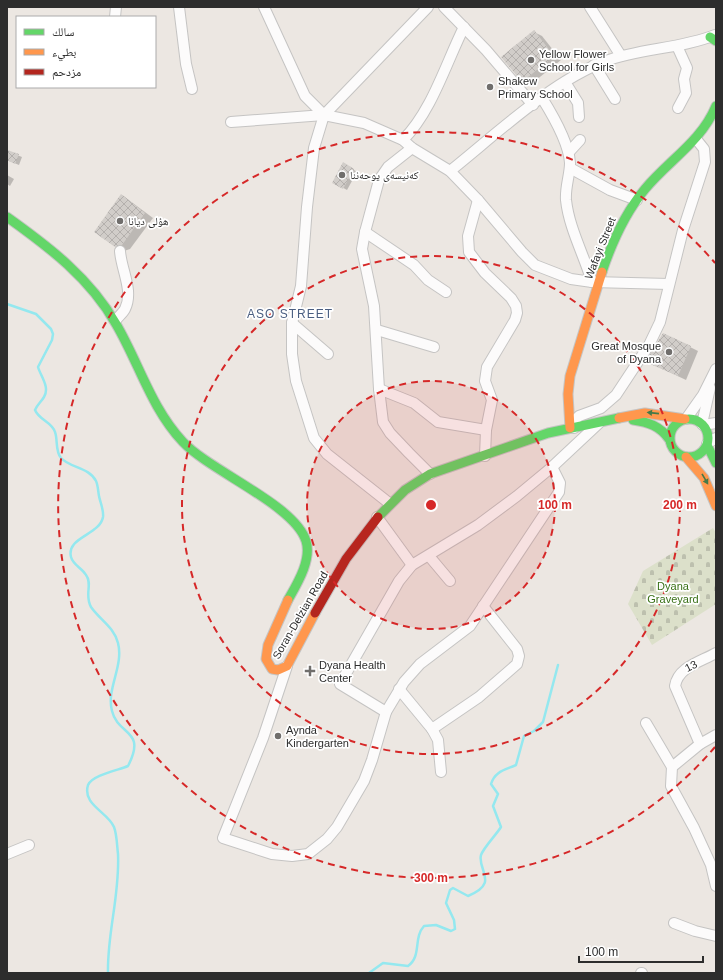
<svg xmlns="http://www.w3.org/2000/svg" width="723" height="980" font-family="Helvetica,'Noto Naskh Arabic',sans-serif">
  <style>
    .cemetery { fill: url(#cemetery-stones) }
    .shadow { fill: #0003 }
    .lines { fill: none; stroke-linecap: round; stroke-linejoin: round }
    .stream { stroke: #94e8ef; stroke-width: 2.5 }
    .building { fill: url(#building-cross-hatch) }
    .street-casing { stroke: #c5c4c3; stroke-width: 12 }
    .fast-casing { stroke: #c5c4c3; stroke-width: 11 }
    .slow-casing { stroke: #c5c4c3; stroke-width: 11 }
    .jam-casing { stroke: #c5c4c3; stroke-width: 11 }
    .street { stroke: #fcfbfb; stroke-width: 10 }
    .fast { stroke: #63d668; stroke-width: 9 }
    .slow { stroke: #ff974d; stroke-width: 9 }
    .jam { stroke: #b3261e; stroke-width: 9 }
    .oneway { fill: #457948 }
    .ring { fill: none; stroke: #d62828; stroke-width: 2; stroke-dasharray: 7 5 }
    .poi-dot { fill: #706e6c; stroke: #fff; stroke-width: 1.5 }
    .labels { text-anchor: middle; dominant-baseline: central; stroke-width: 3.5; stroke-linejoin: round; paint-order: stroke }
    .poi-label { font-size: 11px; fill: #2d2d2d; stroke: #fff; text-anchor: start }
    .street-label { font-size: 11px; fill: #2d2d2d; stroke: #fff }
    .park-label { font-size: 11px; fill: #397017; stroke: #fff }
    .neighbourhood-label { font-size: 12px; letter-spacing: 1px; fill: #4a5e81; stroke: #fff }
    .centre { fill: #d62828; stroke: #fff; stroke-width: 2 }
    .ring-label { font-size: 12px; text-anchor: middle; font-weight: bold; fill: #d62828; stroke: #fff; stroke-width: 3.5; stroke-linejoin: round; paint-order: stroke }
  </style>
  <defs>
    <pattern id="cemetery-stones" width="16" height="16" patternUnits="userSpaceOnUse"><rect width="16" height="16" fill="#dce0ca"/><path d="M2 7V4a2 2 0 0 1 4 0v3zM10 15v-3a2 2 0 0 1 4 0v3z" fill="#bdc0ae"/></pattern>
    <pattern id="building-cross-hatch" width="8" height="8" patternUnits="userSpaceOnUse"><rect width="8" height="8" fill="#d1cdc9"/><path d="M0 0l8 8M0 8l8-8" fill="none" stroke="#b4b0ad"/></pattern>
  </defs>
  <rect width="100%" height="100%" fill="#ece7e2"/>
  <!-- cemetery -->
  <path class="cemetery" d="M713,528L716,533V604L652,645L628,604L643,571Z"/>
  <!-- shadow -->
  <g class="shadow">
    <path d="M534,32L542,36L561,60L530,85L522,81Z"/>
    <path d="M7,151L22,157L19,165L7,160Z"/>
    <path d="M344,163L357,172L347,190L333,182Z"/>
    <path d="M7,175L14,179L10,186L7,184Z"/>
    <path d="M122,195L153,218L130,249L124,251L116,246Z"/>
    <path d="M690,347L698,351L686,380L650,363Z"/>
  </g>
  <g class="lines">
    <!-- stream -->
    <g class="stream">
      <path d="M7,304L36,314L51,329L53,334L52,340L38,367C41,377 50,387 44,397C41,402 37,405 35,410C39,420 52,422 55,432C58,440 55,451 61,458C70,468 89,467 96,481C98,485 98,491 99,496C100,502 104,510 103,517C100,535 66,537 71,557C73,565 82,568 86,575C93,584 84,595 91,607C100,620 114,627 118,643C124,666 106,689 112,711C118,736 147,729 128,766C119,770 92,775 88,785C82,805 108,812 114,827C117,835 117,846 118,854C120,895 107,933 108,973"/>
      <path d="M369,973L383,963L408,966C422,956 413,938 424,926L436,925L451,931L455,929L454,920L446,903L450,890L453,888L468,896C500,883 477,870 481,855C484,847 496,835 501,827L493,806L498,794L491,784C495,771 505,770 516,765L524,736L534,731L543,722L558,665"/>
    </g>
  </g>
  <!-- building -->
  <g class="building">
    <path d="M534,30L554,56L522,82L501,57Z"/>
    <path d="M7,150L19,154L15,164L7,160Z"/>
    <path d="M343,162L354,169L343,189L332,183Z"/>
    <path d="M121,194L145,213L122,245L115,247L94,232Z"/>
    <path d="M663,333L691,346L678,376L650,364L647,359Z"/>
  </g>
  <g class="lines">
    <defs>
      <g id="street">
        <path d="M179,7L186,64L192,89"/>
        <path d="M264,7L305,96L324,115"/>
        <path d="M444,7L486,50L533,105"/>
        <path d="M590,7L621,56"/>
        <path d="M115,17L116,7"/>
        <path d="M677,46L687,68L684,79L686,93L678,108"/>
        <path d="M594,65L615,99"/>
        <path d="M565,82L578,103L579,117"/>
        <path d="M542,98C552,114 569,144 570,163C570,175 565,187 566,200C569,228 584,255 592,282"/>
        <path d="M231,122L324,115L364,123L403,140L412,148L450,171L478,200L522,252L535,265L571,279L592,282L669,284"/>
        <path d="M403,140C432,111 446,63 464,27"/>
        <path d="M412,148L388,167L379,180L365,232L362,249L374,306L379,389L383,422L390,433L409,453L430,474"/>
        <path d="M569,152L580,140"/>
        <path d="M570,168L610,190L637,200"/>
        <path d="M450,171C494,136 553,80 606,61C641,48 680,49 715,35"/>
        <path d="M478,200L468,236L469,252L485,273L511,298L516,306L517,313L515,320L487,367L485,381L492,400L486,430L485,456"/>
        <path d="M365,232L414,265L428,280L446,292"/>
        <path d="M115,321C118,317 123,313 125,309C134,291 121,269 120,251"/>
        <path d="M292,323L328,354"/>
        <path d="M377,330L434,347"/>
        <path d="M379,389L414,403L438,422L486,430"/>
        <path d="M686,419L703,395L716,369"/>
        <path d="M702,424L710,388"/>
        <path d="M703,425L716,423"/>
        <path d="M574,428L575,420L579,416L601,408L616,395L649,345L660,322L683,230L705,162L704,149L696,139"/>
        <path d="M707,444L716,438"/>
        <path d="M389,503L327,454L314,438L296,381L292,354V323L301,286L307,207L314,148L324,115L428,7"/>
        <path d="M377,517L412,565"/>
        <path d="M429,556L450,581"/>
        <path d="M287,666L263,738L223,838L272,854L292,856L308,854L327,839L337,827L364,781L372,760L386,712L404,682L420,664L470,626L559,492L560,483L552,467"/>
        <path d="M399,689L432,729L479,697L517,664L519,656L517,649L483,606"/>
        <path d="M386,712L340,684L399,581L412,565L478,525L517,496L552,467L599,423"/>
        <path d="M646,723L672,767"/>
        <path d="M432,729L438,740L441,772"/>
        <path d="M716,735L700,744L672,767L671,786L694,828L711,865L716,886"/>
        <path d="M700,744L675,686C678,667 700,662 716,653"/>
        <path d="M7,854L29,845"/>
        <path d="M674,923L695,931L716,936"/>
        <path d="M641,973H642"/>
      </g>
      <g id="fast">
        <path d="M710,37L716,41"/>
        <path d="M7,217C49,247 90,278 116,324C139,363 151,408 183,442C210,471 295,505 306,541C312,560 297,584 288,600"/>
        <path d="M602,272C612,242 625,213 645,189C669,160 701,142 716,106"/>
        <circle cx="689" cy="438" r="19"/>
        <path d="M633,420C648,422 660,426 669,439"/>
        <path d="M707,445L716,463"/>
        <path d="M378,517L405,490L430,474L548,433L619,418"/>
      </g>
      <g id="slow">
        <path d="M619,418L645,413L685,419"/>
        <path d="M570,428L568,394L570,376L602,272"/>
        <path d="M686,457L704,478L716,506"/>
        <path d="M288,600L268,645L266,659L272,669L278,670L287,666L315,613"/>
      </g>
      <path id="jam" d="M315,613L346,559L378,517"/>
    </defs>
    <!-- street casing -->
    <use href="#street" class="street-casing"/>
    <!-- fast casing -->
    <use href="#fast" class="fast-casing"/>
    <!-- slow casing -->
    <use href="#slow" class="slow-casing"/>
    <!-- jam casing -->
    <use href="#jam" class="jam-casing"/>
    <!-- street -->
    <use href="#street" class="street"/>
    <!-- fast -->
    <use href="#fast" class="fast"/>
    <!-- slow -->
    <use href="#slow" class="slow"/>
    <!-- jam -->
    <use href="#jam" class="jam"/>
  </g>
  <!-- one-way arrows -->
  <defs><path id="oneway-solid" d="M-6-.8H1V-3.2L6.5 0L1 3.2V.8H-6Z"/></defs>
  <g class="oneway">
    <use href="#oneway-solid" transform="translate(653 413) rotate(-174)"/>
    <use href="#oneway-solid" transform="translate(705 479) rotate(60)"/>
  </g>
  <!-- distance rings -->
  <circle cx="431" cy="505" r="124" fill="#d62828" fill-opacity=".12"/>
  <g class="ring">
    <circle cx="431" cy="505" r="124"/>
    <circle cx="431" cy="505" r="249"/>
    <path d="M715 747A373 373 0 1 1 715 263"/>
  </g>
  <!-- markers -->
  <g class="poi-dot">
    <circle cx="531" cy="60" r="4"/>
    <circle cx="490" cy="87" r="4"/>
    <circle cx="342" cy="175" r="4"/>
    <circle cx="120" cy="221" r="4"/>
    <circle cx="669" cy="352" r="4"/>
    <path d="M308 665h4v4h4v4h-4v4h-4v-4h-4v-4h4z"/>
    <circle cx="278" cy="736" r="4"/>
  </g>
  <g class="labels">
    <!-- poi labels -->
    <g class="poi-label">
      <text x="539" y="54">Yellow Flower<tspan x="539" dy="13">School for Girls</tspan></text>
      <text x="498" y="81">Shakew<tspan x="498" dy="13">Primary School</tspan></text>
      <text x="350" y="175">کەنیسەی یوحەننا</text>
      <text x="128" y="221">هؤلى ديانا</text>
      <text x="661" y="346" text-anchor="end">Great Mosque<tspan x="661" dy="13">of Dyana</tspan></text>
      <text x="319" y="665">Dyana Health<tspan x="319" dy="13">Center</tspan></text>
      <text x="286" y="730">Aynda<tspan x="286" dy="13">Kindergarten</tspan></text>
    </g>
    <!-- street labels -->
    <g class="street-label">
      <text transform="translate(600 248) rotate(-68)">Wafayi Street</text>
      <text transform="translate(300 615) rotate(-60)">Soran-Delzian Road</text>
      <text transform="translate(691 666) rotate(-27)">13</text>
    </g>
    <!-- park labels -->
    <g class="park-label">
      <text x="673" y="586">Dyana<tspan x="673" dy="13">Graveyard</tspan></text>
    </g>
    <!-- neighbourhood labels -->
    <g class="neighbourhood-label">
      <text x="290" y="314">ASO STREET</text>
    </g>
  </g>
  <circle cx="431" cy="505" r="6" class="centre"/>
  <g class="ring-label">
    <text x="555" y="509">100 m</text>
    <text x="680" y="509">200 m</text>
    <text x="431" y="882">300 m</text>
  </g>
  <!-- border -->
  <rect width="723" height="980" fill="none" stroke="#2d2d2d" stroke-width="16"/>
  <!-- legend -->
  <rect x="16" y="16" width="140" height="72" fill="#ffffff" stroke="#ababab"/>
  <rect x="24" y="29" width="20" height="6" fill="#63d668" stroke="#ababab"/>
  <text x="52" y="36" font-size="12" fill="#2d2d2d">سالك</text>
  <rect x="24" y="49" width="20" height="6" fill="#ff974d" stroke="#ababab"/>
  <text x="52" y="56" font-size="12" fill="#2d2d2d">بطيء</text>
  <rect x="24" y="69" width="20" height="6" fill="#b3261e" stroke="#ababab"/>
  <text x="52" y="76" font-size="12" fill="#2d2d2d">مزدحم</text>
  <!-- scale -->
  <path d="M579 956v6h124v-6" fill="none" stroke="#2d2d2d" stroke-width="2"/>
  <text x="585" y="956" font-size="12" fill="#2d2d2d" stroke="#ffffff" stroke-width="3" paint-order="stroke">100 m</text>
</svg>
